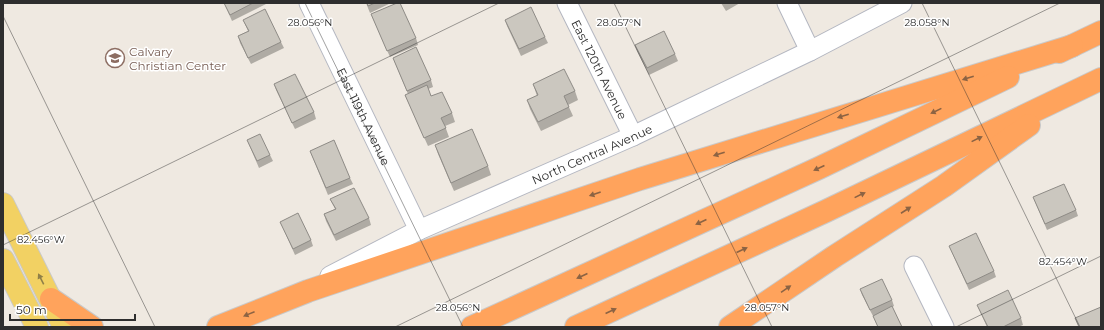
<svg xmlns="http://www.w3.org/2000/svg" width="1104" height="330" font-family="Montserrat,sans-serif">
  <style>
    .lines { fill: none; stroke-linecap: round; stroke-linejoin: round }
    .street-casing { stroke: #b4b7c1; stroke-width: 21 }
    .primary-casing { stroke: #c9c9c9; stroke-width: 24 }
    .highway-casing { stroke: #c9c9c9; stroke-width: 24 }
    .street { stroke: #fff; stroke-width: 19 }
    .primary { stroke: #f2d163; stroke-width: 22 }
    .highway { stroke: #ffa35c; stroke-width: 22 }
    .wall { fill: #afaba4 }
    .building { fill: #cbc7bf; stroke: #8e8b86 }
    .oneway { fill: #8c6343 }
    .oneway2 { fill: #908048 }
    .ticks { fill: none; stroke: #2e2e2e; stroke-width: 1; stroke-opacity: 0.45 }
    .labels { text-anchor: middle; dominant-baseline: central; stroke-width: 3; stroke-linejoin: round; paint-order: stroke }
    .education-label { font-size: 12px; fill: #785e54; stroke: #fff; text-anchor: start }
    .street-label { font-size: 12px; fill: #2e2e2e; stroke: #fff }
    .ticks-label { font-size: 10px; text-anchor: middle; fill: #2e2e2e; stroke: #fff; stroke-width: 3; stroke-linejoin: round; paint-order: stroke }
  </style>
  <rect width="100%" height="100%" fill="#efe9e1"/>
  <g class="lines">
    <defs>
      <g id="street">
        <path id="s1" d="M309,3L419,230"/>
        <path id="s2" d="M567,3L633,136"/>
        <path d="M787,3L810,51"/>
        <path d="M914,266L944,327"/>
        <path id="s3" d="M330,276L419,230L633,136L810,51L902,3"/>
      </g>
      <g id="primary">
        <path d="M3,204L64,327"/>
        <path d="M3,260L37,327"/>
      </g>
      <g id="highway">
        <path d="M1059,52L1101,32"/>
        <path d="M51,299L92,327"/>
        <path d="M218,327L308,291L640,179L1072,46"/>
        <path d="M472,327L819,168L1008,77"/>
        <path d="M576,327L826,211L1101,79"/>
        <path d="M730,327L835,256L944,186L1029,125"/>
      </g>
    </defs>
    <!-- street casing -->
    <use href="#street" class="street-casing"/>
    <!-- primary casing -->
    <use href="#primary" class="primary-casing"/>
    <!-- highway casing -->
    <use href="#highway" class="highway-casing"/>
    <!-- street -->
    <use href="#street" class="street"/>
    <!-- primary -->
    <use href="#primary" class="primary"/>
    <!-- highway -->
    <use href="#highway" class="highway"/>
  </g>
  <!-- wall -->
  <g class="wall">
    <path d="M224,3H266V4L232,21Z"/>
    <path d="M366,3H391L370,13Z"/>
    <path d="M721,3H740L726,11Z"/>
    <path d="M371,14L416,38L418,45L390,57Z"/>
    <path d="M243,20L281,42L284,48L251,64L240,43L238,36L248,31Z"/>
    <path d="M505,20L545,37L548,43L521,56L507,26Z"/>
    <path d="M635,45L675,54L678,61L649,75L637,51Z"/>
    <path d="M393,58L431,80L433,87L428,89L431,96L452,113L455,122L445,126L449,137L428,146L409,104L405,95L408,94Z"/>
    <path d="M274,84L314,112L316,119L295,129L276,90Z"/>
    <path d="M533,84L575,91L578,100L568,105L573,116L541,131L530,109L527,100L537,96Z"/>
    <path d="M247,140L270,155L273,161L259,168Z"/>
    <path d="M435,145L488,166L491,175L454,191L438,154Z"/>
    <path d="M310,151L350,178L353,184L328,195Z"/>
    <path d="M1033,197L1076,210L1078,216L1047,230Z"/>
    <path d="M330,199L369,218L371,225L336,241L326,221L324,214L335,209Z"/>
    <path d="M280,222L311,240L313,246L295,255L283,228Z"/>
    <path d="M949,246L994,271L996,277L969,290Z"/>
    <path d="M860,289L892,300L894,306L892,307L902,327H878L873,316L862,295Z"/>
    <path d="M977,305L1021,318L1023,325L1018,327H987Z"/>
  </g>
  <!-- building -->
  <g class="building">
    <path d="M224,3H253L230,15Z"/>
    <path d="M367,3H375L368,6Z"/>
    <path d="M397,3H400L416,38L387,51L371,14Z"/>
    <path d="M531,7L545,37L519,49L505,20Z"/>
    <path d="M265,9L281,42L248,58L238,36L249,31L243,20Z"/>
    <path d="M664,31L675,54L647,68L635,45Z"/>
    <path d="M416,47L431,80L407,91L393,58Z"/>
    <path d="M564,69L575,91L564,96L569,107L538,122L527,100L538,95L533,84Z"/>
    <path d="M295,74L314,112L292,123L274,84Z"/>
    <path d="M427,85L431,96L442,92L452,113L441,118L446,128L424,138L405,95Z"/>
    <path d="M472,129L488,166L451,183L435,145Z"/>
    <path d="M260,134L270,155L257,161L247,140Z"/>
    <path d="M334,140L350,178L326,188L310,151Z"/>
    <path d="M1064,184L1076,210L1045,224L1033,197Z"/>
    <path d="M354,188L369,218L334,235L324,214L336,209L330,199Z"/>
    <path d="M298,213L311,240L293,249L280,222Z"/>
    <path d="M976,233L994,271L967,284L949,246Z"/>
    <path d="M882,279L892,300L870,310L860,289Z"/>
    <path d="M1008,290L1021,318L1003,327H988L977,305Z"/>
    <path d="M892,306L902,327H878L873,316Z"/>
    <path d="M1101,307V327H1079L1075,318Z"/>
  </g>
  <!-- one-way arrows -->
  <defs><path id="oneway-solid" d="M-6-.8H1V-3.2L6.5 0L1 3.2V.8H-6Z"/></defs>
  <g class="oneway">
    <use href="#oneway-solid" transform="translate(968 78) rotate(163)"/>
    <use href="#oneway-solid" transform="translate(936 111) rotate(154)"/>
    <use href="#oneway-solid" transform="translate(843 116) rotate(163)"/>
    <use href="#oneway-solid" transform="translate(977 139) rotate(-26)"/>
    <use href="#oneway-solid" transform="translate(719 154) rotate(162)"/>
    <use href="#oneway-solid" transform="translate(819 168) rotate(155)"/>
    <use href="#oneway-solid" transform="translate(595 194) rotate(161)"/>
    <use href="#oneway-solid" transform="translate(860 195) rotate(-26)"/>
    <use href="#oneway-solid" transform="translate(906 210) rotate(-33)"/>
    <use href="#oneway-solid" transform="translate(701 222) rotate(155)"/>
    <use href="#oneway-solid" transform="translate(742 250) rotate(-25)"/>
    <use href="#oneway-solid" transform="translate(582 276) rotate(155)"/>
    <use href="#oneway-solid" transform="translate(786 289) rotate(-34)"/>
    <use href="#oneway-solid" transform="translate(611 311) rotate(-25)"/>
    <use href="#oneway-solid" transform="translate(249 314) rotate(158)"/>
  </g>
  <use class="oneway2" href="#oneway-solid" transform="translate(41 279) rotate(-117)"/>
  <!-- ticks -->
  <path class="ticks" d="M305,3L463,327M614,3L772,327M922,3L1080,327M3,16L155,327M3,245L499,3M395,327L1060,3M956,327L1101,256"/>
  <!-- icons -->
  <defs>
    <symbol id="school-ring" viewBox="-11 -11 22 22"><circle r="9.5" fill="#fff" stroke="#8d6e63" stroke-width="1.5"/><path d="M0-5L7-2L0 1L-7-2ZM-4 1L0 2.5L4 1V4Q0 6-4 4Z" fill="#8d6e63"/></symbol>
  </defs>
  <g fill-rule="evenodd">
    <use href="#school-ring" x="104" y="47" width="22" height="22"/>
  </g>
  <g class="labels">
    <!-- education labels -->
    <g class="education-label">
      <text x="129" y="51">Calvary<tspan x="129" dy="14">Christian Center</tspan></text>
    </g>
    <!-- street labels -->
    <g class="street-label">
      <text stroke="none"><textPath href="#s2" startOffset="74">East 120th Avenue</textPath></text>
      <text stroke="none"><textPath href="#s1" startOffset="126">East 119th Avenue</textPath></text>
      <text stroke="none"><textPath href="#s3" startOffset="289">North Central Avenue</textPath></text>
    </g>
  </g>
  <g class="ticks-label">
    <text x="927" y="26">28.058°N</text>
    <text x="310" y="26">28.056°N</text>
    <text x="619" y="26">28.057°N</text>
    <text x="41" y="243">82.456°W</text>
    <text x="1063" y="265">82.454°W</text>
    <text x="458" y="311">28.056°N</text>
    <text x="767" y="311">28.057°N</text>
  </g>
  <!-- border -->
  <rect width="1104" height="330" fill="none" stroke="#2e2e2e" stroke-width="8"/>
  <!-- scale -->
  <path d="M10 314v6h125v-6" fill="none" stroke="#2e2e2e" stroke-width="2"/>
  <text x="16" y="314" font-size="12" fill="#2e2e2e" stroke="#ffffff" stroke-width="3" paint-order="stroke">50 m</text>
</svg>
